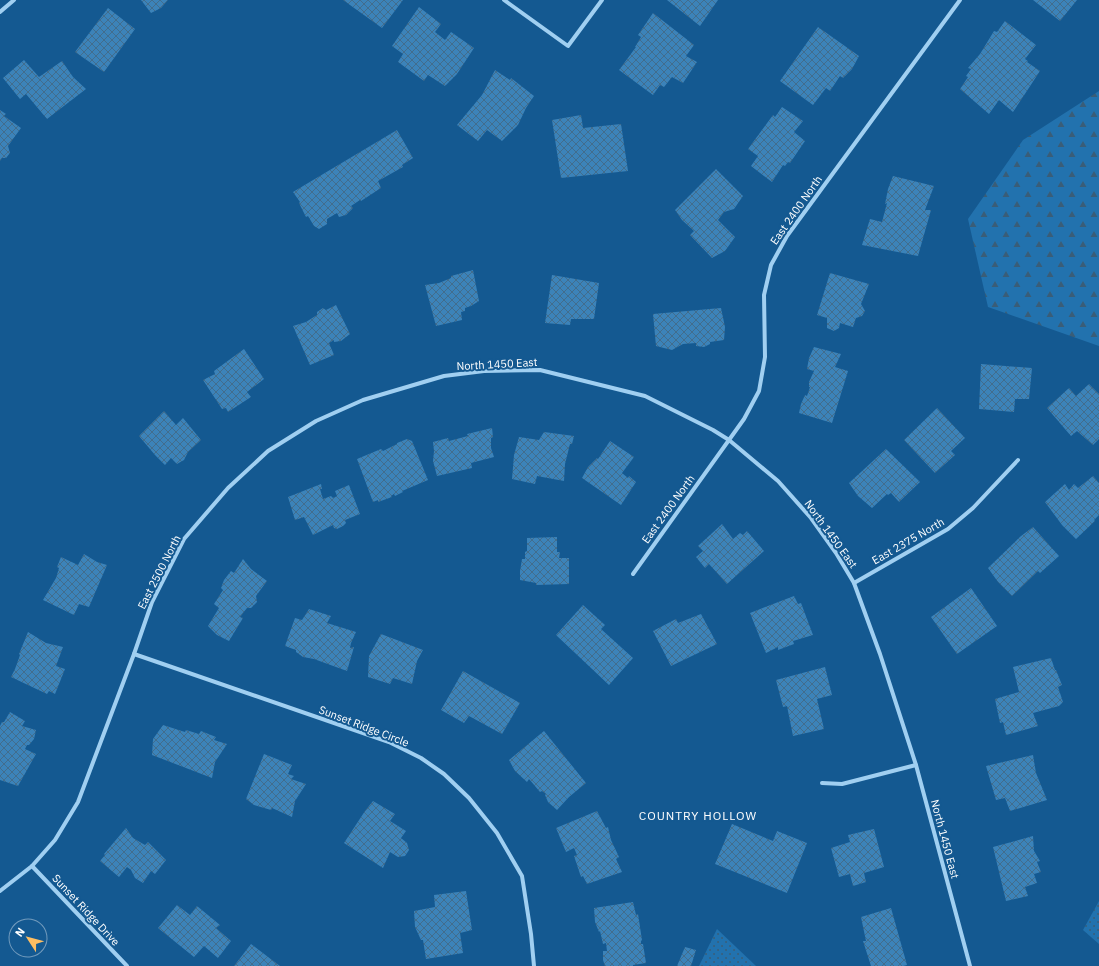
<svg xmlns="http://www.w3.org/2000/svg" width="1099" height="966" font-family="'IBM Plex Sans',sans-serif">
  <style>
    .grass { fill: url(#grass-dots) }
    .forest { fill: url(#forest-firs) }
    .building { fill: url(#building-cross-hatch) }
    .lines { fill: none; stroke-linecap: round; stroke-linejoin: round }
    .street { stroke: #a0cff1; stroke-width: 4 }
    .labels { text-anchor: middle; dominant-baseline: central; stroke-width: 4; stroke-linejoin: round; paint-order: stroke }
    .street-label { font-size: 11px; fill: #fff; stroke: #145991 }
    .neighbourhood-label { font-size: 12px; letter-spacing: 1px; fill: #fff; stroke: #145991 }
  </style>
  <defs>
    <pattern id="grass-dots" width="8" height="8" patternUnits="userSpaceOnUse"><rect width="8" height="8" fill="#2272ae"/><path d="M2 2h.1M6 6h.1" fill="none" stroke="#395d78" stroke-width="1.8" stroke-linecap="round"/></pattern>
    <pattern id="forest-firs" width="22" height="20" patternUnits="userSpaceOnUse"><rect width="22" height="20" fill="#2272ae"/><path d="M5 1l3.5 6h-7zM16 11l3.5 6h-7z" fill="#395d78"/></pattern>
    <pattern id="building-cross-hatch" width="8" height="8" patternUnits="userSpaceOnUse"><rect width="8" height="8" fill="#3c83b9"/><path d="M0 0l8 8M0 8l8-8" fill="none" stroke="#426d8d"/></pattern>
  </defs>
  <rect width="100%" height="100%" fill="#145991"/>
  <!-- grass -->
  <g class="grass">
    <path d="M1099,901V944L1083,930Z"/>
    <path d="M717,929L756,966H699Z"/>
  </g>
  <!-- forest -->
  <path class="forest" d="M1099,91V346L988,307L968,219L1023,140Z"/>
  <!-- building -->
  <g class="building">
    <path d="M141,0H168L161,8L151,13Z"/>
    <path d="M343,0H403L382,28Z"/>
    <path d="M667,0H718L700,26Z"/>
    <path d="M1033,0H1077L1060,21Z"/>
    <path d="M419,7L441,24L435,32L445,40L451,32L474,48L457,74L445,86L428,75L424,81L398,62L403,54L392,46Z"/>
    <path d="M108,8L135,29L104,72L75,52Z"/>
    <path d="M653,13L694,45L686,56L697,62L683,83L672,77L664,87L660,85L653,95L619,70L636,47H635L641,37L638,35Z"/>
    <path d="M1005,21L1036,45L1025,59L1028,61L1027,62L1040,71L1013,112L999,100L989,114L960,89L968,77L966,76L971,69L968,68L980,54L994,31L997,32Z"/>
    <path d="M818,27L859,56L852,69L843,78L840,76L830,91L826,88L813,105L780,81Z"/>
    <path d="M24,60L39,77L62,61L73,77L86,89L47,119L26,94L20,99L3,78Z"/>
    <path d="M495,70L510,80L511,78L534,96L526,108L518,125L502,141L487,130L478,141L457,125L482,95Z"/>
    <path d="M782,107L803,121L794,132L805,141L790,163L788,162L785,166L783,165L772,182L751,166L758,156L748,149L773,115L775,117Z"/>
    <path d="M0,110L6,114L4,116L21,128L8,146L10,153L6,158H2L0,161Z"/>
    <path d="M581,115L583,128L621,124L628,171L561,178L552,120Z"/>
    <path d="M397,130L413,158L402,165L403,167L378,181L381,188L361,201L360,200L351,206L353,208L346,215L339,217L337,213L327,219V224L319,229L314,226L308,216L306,217L299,203L300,202L293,192Z"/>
    <path d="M716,169L743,196L734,209L724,212L718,220L735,237L725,251L712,258L690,235L694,231L682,220L675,210Z"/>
    <path d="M893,176L934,186L925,210H931L918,256L862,245L870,219L882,222L887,203L885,204L888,189Z"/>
    <path d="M473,270L479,301L471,306L465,308V311L461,312L462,320L436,326L425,285L439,283L451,278V276Z"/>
    <path d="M830,273L869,284L861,304L865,311L862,316L856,318L853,327L840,323L839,328L834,331L827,328V318L817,315Z"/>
    <path d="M552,275L599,283L594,319H571L570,325L545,323Z"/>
    <path d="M336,305L350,334L341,341L334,342V340L329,343L334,355L310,365L293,326L306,322L317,315V312L323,308L326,310Z"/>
    <path d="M721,308L725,327L724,340L710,342V344L704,347L696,346V343L683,344L672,350L656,346L653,314Z"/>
    <path d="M814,347L841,354L835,367L848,371L832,423L799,413L801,404L805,395L807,396L810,387H809V382L814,371L807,369L809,358Z"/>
    <path d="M244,349L264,379L247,392L251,397L228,412L226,408L222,409L203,380L215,374L214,371Z"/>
    <path d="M981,364L1032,368L1029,399H1015L1014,412L979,409Z"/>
    <path d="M1089,384L1099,394V439L1093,445L1077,431L1071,436L1047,408L1069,388L1076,396Z"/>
    <path d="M937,408L965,438L951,451L955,455L935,473L904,440Z"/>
    <path d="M164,411L176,425L183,418L201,440L188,452L184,460L177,464L171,458L165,465L155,455L139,436Z"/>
    <path d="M492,428L493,437L491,438V448L494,457L471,463L472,468L437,476L433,461L434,451L433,442L448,438L449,441L468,436L467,434Z"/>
    <path d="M544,432L574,436L572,444H570L565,464L564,481L537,476L535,484L512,479L514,455L519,437L539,440Z"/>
    <path d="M407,439L412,441L428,480L402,491L403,492L395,496L394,494L391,496L392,497L378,502V500L373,502L357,459L381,449L383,451L397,444V443Z"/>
    <path d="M610,441L634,457L622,473L628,478L629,476L636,482L621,505L582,478L588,467L597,458L598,459Z"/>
    <path d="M886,449L920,482L899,502L891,493L888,495L887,494L872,508L858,496L849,483Z"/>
    <path d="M1093,476L1099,483V515L1094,520L1095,521L1076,539L1062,525L1045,502L1065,484L1069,490L1074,484L1078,488Z"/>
    <path d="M321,484L322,489H320L323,499L331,496L333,498L337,496L335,491L349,485L360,514L345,520L346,523L343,526L337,529L334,528L333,525L313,535L304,517L295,520L288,497Z"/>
    <path d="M722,524L733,539L740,533L743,535L747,531L764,551L727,584L709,564L705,568L696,557L703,551L698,546Z"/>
    <path d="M1033,527L1059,556L1040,573L1038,571L1012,596L998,582L988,568L1021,536Z"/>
    <path d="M557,537V552H560L559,558H569V584L536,585V583L520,580V571L522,559H525V552L527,551V538Z"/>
    <path d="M84,554L97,562L107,565L89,607L79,604L74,615L43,600L56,578L59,568L57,567L61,557L78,565Z"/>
    <path d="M243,559L251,569L267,581L256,596L257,602L251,608H247L240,617L243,618L229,641L217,635L208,626L219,608L214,604L223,590L221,588L224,580L231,571L234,573Z"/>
    <path d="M971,588L997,626L957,654L931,617Z"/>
    <path d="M794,596L798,604L801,603L813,635L793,641L794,644L778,650V647L766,653L750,613Z"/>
    <path d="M583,605L605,625L601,629L633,658L609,685L556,635Z"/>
    <path d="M309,609L331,616L327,623L356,632L351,643L350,648L354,647L347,671L314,659L303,657L296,652V650L285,646L295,618L302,620Z"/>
    <path d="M701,614L717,644L671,666L653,631L676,619L678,623Z"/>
    <path d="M28,632L46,643L63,647L56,666L65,669L55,694L49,691L47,694L11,677L15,669L20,655L19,654Z"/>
    <path d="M381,634L423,650L417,661L412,684L393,678L390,684L368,677L369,656Z"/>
    <path d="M1051,658L1055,670H1056L1062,685L1058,687L1063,702L1059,706L1033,713L1038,726L1006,735L1003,722L1000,723L995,699L1019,692L1013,667Z"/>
    <path d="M825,667L832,695L817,699L824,729L793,736L787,706L783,707L776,680Z"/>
    <path d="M463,671L520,703L502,734L469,716L464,723L441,710Z"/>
    <path d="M10,712L25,721L22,726L36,730L34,739L29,745H27L25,749L36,754L18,786L0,780V726L2,722H4Z"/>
    <path d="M163,725L185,732L186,730L199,734L201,731L216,737L214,740L227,744L215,762L212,778L152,755L153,739Z"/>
    <path d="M544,731L586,783L569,797L557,810L548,802L545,795L546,794L542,791L540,792L529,779L527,782L515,771L509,760Z"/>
    <path d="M264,754L292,765L288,774L294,776L291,779L306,784L295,801L292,817L272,808L271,810L254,805L246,799Z"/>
    <path d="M1033,755L1036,773L1047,800L1010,811L1005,798L996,800L986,766Z"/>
    <path d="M373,801L395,814L390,821L406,831L401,838L407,843L409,850L405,856L398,857L390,852L383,868L344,843L365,811Z"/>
    <path d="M597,811L606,828L608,827L611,840L619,857L616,859L622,872L587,884L583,876L581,877L574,856L577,855L574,848L566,852L556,828Z"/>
    <path d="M732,824L773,841L777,831L807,843L787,893L715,864Z"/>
    <path d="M126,828L133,838L145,845L148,842L166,860L155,874L151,871L143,883L135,878L131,870L127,867L119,877L100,861L105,855L104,854Z"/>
    <path d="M874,829L884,867L864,873L866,882L853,886L850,874L839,877L831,848L850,842L848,835Z"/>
    <path d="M1033,836L1034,851L1040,861L1037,862L1041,872L1034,874L1037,883L1025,887L1028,896L1006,901L993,847Z"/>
    <path d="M466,891L472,930L460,933L463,953L426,959L423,940H421L415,927L414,911L435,907L434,895Z"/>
    <path d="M633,902L636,915L638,914L642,940L641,941V944H643L646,963L633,965V966H605L603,960V951H607L606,943L603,944L600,931L599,932L595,922L594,908Z"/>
    <path d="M177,905L190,915L197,906L220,925L216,928L231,941L218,958L204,946L194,957L158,928Z"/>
    <path d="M891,908L907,965L903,966H871L863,941H866L861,917Z"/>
    <path d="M251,944L280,966H234Z"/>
    <path d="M685,947L696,950L691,966H677Z"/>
  </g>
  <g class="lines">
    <!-- street -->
    <g class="street">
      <path d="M504,0L568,46L602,0"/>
      <path d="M0,12L14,0"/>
      <path d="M633,574L744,419L759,391L765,357L764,295L771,265L787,236L960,0"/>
      <path d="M854,583L948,529L973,508L1018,460"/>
      <path d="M134,654L389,742L421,758L444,774L469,798L497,833L522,876L531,934L534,966"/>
      <path d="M822,783L842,784L916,765"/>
      <path d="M32,866L127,966"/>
      <path d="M0,891L32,866L55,840L78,802L134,654L152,602L184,539L228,488L268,451L316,421L363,400L444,376L484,371L540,370L645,396L713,430L729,440L778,481L811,518L836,553L854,583L880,654L916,765L970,966"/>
    </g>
  </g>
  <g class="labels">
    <!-- street labels -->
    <g class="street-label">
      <text transform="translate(796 210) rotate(-55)">East 2400 North</text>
      <text transform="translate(497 364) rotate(-3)">North 1450 East</text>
      <text transform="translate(668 509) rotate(-54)">East 2400 North</text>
      <text transform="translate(831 534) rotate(54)">North 1450 East</text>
      <text transform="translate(908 541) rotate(-30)">East 2375 North</text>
      <text transform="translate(159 572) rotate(-63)">East 2500 North</text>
      <text transform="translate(364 726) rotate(21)">Sunset Ridge Circle</text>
      <text transform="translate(945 839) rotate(75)">North 1450 East</text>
      <text transform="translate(86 910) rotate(47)">Sunset Ridge Drive</text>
    </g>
    <!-- neighbourhood labels -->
    <g class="neighbourhood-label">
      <text x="698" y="815">COUNTRY HOLLOW</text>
    </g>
  </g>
  <!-- north arrow -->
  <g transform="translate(28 938) rotate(306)"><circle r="19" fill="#145991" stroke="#729bbd"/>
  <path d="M0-3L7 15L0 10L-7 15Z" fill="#ffbe61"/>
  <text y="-6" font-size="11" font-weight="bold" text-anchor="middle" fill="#ffffff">N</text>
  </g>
</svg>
